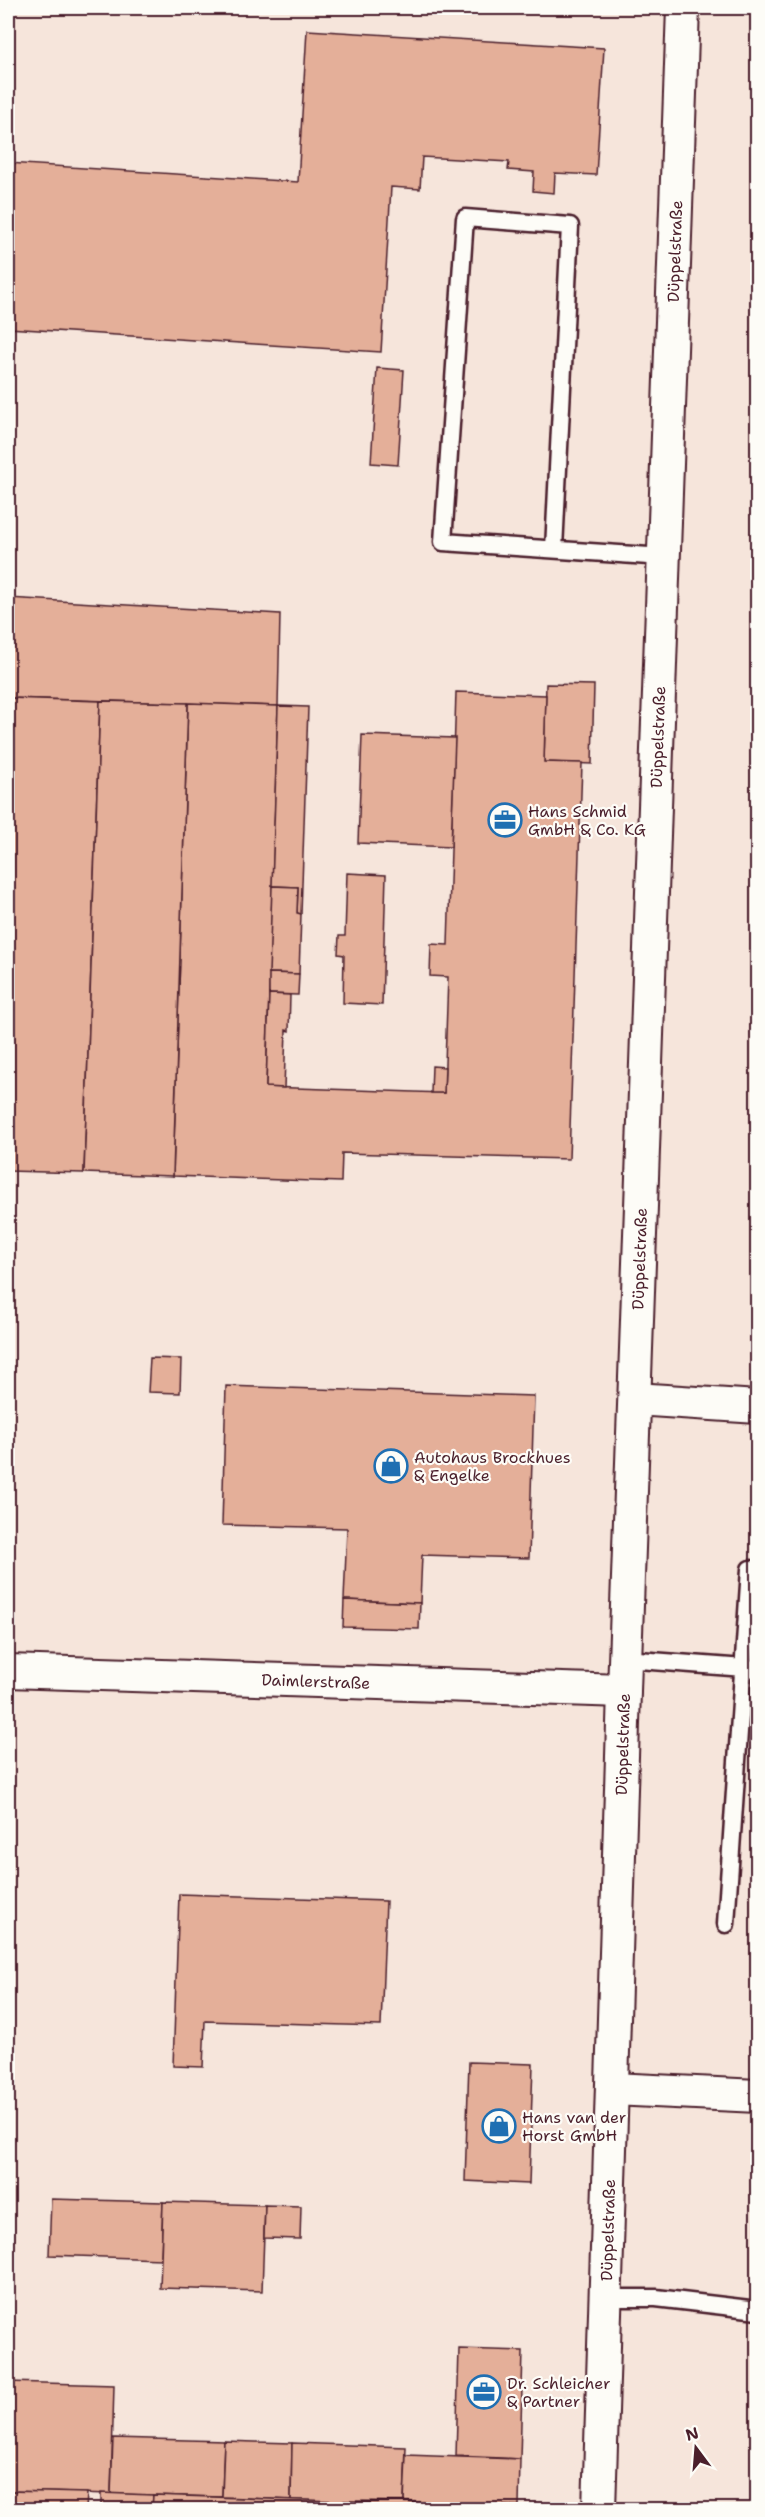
<svg xmlns="http://www.w3.org/2000/svg" width="765" height="2517" font-family="'Shantell Sans',sans-serif">
  <style>
    .built { fill: #f6e5db }
    .building { fill: #e4af99; stroke: #4a1f2b; stroke-width: 1.5 }
    .lines { fill: none; stroke-linecap: round; stroke-linejoin: round }
    .lane-casing { stroke: #4a1f2b; stroke-width: 21 }
    .street-casing { stroke: #4a1f2b; stroke-width: 36 }
    .lane { stroke: #fdfcf7; stroke-width: 16 }
    .street { stroke: #fdfcf7; stroke-width: 32 }
    .labels { text-anchor: middle; dominant-baseline: central; stroke-width: 4.5; stroke-linejoin: round; paint-order: stroke }
    .street-label { font-size: 16px; fill: #4a1f2b; stroke: #fdfcf7 }
    .poi-label { font-size: 16px; fill: #4a1f2b; stroke: #fdfcf7; text-anchor: start }
  </style>
  <rect width="100%" height="100%" fill="#fdfcf7"/>
  <filter id="ink" filterUnits="userSpaceOnUse"><feTurbulence type="fractalNoise" baseFrequency=".0167" numOctaves="2"/><feDisplacementMap in="SourceGraphic" scale="12" xChannelSelector="R" yChannelSelector="G"/><feConvolveMatrix kernelMatrix="1 2 1 2 8 2 1 2 1" color-interpolation-filters="sRGB"/></filter>
  <g filter="url(#ink)">
    <!-- built -->
    <rect class="built" x="8" y="8" width="749" height="2501"/>
    <!-- building -->
    <g class="building">
      <path d="M307,30L604,48L596,175L555,173L554,193L533,191L534,172L508,170L509,162L422,157L420,189L391,187L381,352L8,328V163L298,182Z"/>
      <path d="M377,368L404,370L398,465L371,463Z"/>
      <path d="M8,598L280,614L278,706L8,698Z"/>
      <path d="M546,684L594,685L592,764L544,762Z"/>
      <path d="M456,692L546,695L544,762L582,763L569,1159L342,1153L341,1182L173,1176L188,703L278,706L266,1087L444,1093L448,977L430,976L431,944L448,945Z"/>
      <path d="M8,698L100,701L84,1173L8,1171Z"/>
      <path d="M100,701L188,703L173,1176L84,1173Z"/>
      <path d="M278,706L308,707L301,914L297,913L298,887L272,886Z"/>
      <path d="M362,735L455,738L451,847L358,843Z"/>
      <path d="M347,873L386,875L382,1005L343,1003L344,955L338,954L339,936H345Z"/>
      <path d="M272,886L298,887L297,913L301,914L299,974L269,973Z"/>
      <path d="M269,973L299,974L298,995L269,994Z"/>
      <path d="M269,994L290,995L289,1031L286,1030L284,1088L266,1087Z"/>
      <path d="M432,1066L445,1067L444,1093H431Z"/>
      <path d="M150,1358L181,1359L180,1393L148,1392Z"/>
      <path d="M226,1386L534,1396L529,1558L422,1555L420,1603L344,1600L347,1528L222,1525Z"/>
      <path d="M344,1600L420,1603L419,1629L343,1627Z"/>
      <path d="M179,1894L386,1901L381,2026L205,2021L203,2067L173,2066Z"/>
      <path d="M469,2062L533,2064L529,2184L465,2181Z"/>
      <path d="M51,2199L163,2202L161,2259L49,2255Z"/>
      <path d="M163,2202L265,2205L262,2291L160,2288Z"/>
      <path d="M265,2205L301,2206L300,2239L264,2238Z"/>
      <path d="M459,2349L523,2351L520,2459L456,2456Z"/>
      <path d="M8,2382L114,2385L111,2494L8,2491Z"/>
      <path d="M113,2438L224,2441L222,2497L111,2494Z"/>
      <path d="M224,2441L292,2443L291,2500L222,2497Z"/>
      <path d="M292,2443L406,2447L404,2502L291,2500Z"/>
      <path d="M406,2455L520,2459L519,2506L404,2502Z"/>
      <path d="M8,2491L87,2493L86,2510H8Z"/>
      <path d="M101,2493L153,2495L152,2510H101Z"/>
      <path d="M153,2495L359,2502V2510H152Z"/>
      <path d="M359,2502H404L508,2506V2510H359Z"/>
    </g>
    <g class="lines">
      <defs>
        <g id="lane">
          <path d="M554,549L570,226L465,218L443,542L664,557"/>
          <path d="M625,1659L758,1669"/>
          <path d="M726,1924L750,1569L758,1570"/>
          <path d="M606,2298H656L758,2310"/>
        </g>
        <g id="street">
          <path d="M635,1399L758,1407"/>
          <path id="s1" d="M8,1671L624,1691"/>
          <path d="M613,2089L758,2096"/>
          <path id="s2" d="M599,2510L624,1691L683,8"/>
        </g>
      </defs>
      <!-- lane casing -->
      <use href="#lane" class="lane-casing"/>
      <!-- street casing -->
      <use href="#street" class="street-casing"/>
      <!-- lane -->
      <use href="#lane" class="lane"/>
      <!-- street -->
      <use href="#street" class="street"/>
    </g>
  </g>
  <!-- icons -->
  <defs>
    <symbol id="office-ring" viewBox="-11 -11 22 22"><circle r="9.5" fill="#fdfcf7" stroke="#1f6fb2" stroke-width="1.5"/><path d="M-6-3h4V-5.5h4V-3h4V5H-6ZM-1-4.5V-3h2v-1.5ZM-6 0V1H6V0Z" fill="#1f6fb2"/></symbol>
    <symbol id="shop-ring" viewBox="-11 -11 22 22"><circle r="9.5" fill="#fdfcf7" stroke="#1f6fb2" stroke-width="1.5"/><path d="M-5-2.5h2.3a2.7 3.5 0 0 1 5.4 0H5L5.5 6h-11ZM-1.5-2.5h3a1.5 2.3 0 0 0-3 0Z" fill="#1f6fb2"/></symbol>
  </defs>
  <g fill-rule="evenodd">
    <use href="#office-ring" x="486" y="801" width="38" height="38"/>
    <use href="#shop-ring" x="372" y="1447" width="38" height="38"/>
    <use href="#shop-ring" x="480" y="2107" width="38" height="38"/>
    <use href="#office-ring" x="465" y="2373" width="38" height="38"/>
  </g>
  <g class="labels">
    <!-- street labels -->
    <g class="street-label">
      <text stroke="none"><textPath href="#s2" startOffset="2260">Düppelstraße</textPath></text>
      <text stroke="none"><textPath href="#s2" startOffset="1774">Düppelstraße</textPath></text>
      <text stroke="none"><textPath href="#s2" startOffset="1252">Düppelstraße</textPath></text>
      <text stroke="none"><textPath href="#s1" startOffset="308">Daimlerstraße</textPath></text>
      <text stroke="none"><textPath href="#s2" startOffset="766">Düppelstraße</textPath></text>
      <text stroke="none"><textPath href="#s2" startOffset="280">Düppelstraße</textPath></text>
    </g>
    <!-- poi labels -->
    <g class="poi-label">
      <text x="528" y="811">Hans Schmid<tspan x="528" dy="18">GmbH &amp; Co. KG</tspan></text>
      <text x="414" y="1457">Autohaus Brockhues<tspan x="414" dy="18">&amp; Engelke</tspan></text>
      <text x="522" y="2117">Hans van der<tspan x="522" dy="18">Horst GmbH</tspan></text>
      <text x="507" y="2383">Dr. Schleicher<tspan x="507" dy="18">&amp; Partner</tspan></text>
    </g>
  </g>
  <!-- margin -->
  <rect width="765" height="2517" fill="none" stroke="#fdfcf7" stroke-width="30"/>
  <rect x="15" y="15" width="735" height="2487" fill="none" stroke="#4a1f2b" stroke-width="2" filter="url(#ink)"/>
  <!-- north arrow -->
  <g transform="translate(696 2448) rotate(344)" stroke="#fdfcf7" stroke-width="4.5" paint-order="stroke">
  <path d="M0-4.5L10 22L0 15L-10 22Z" fill="#4a1f2b"/>
  <text y="-9" font-size="16" font-weight="bold" text-anchor="middle" fill="#4a1f2b">N</text>
  </g>
</svg>
